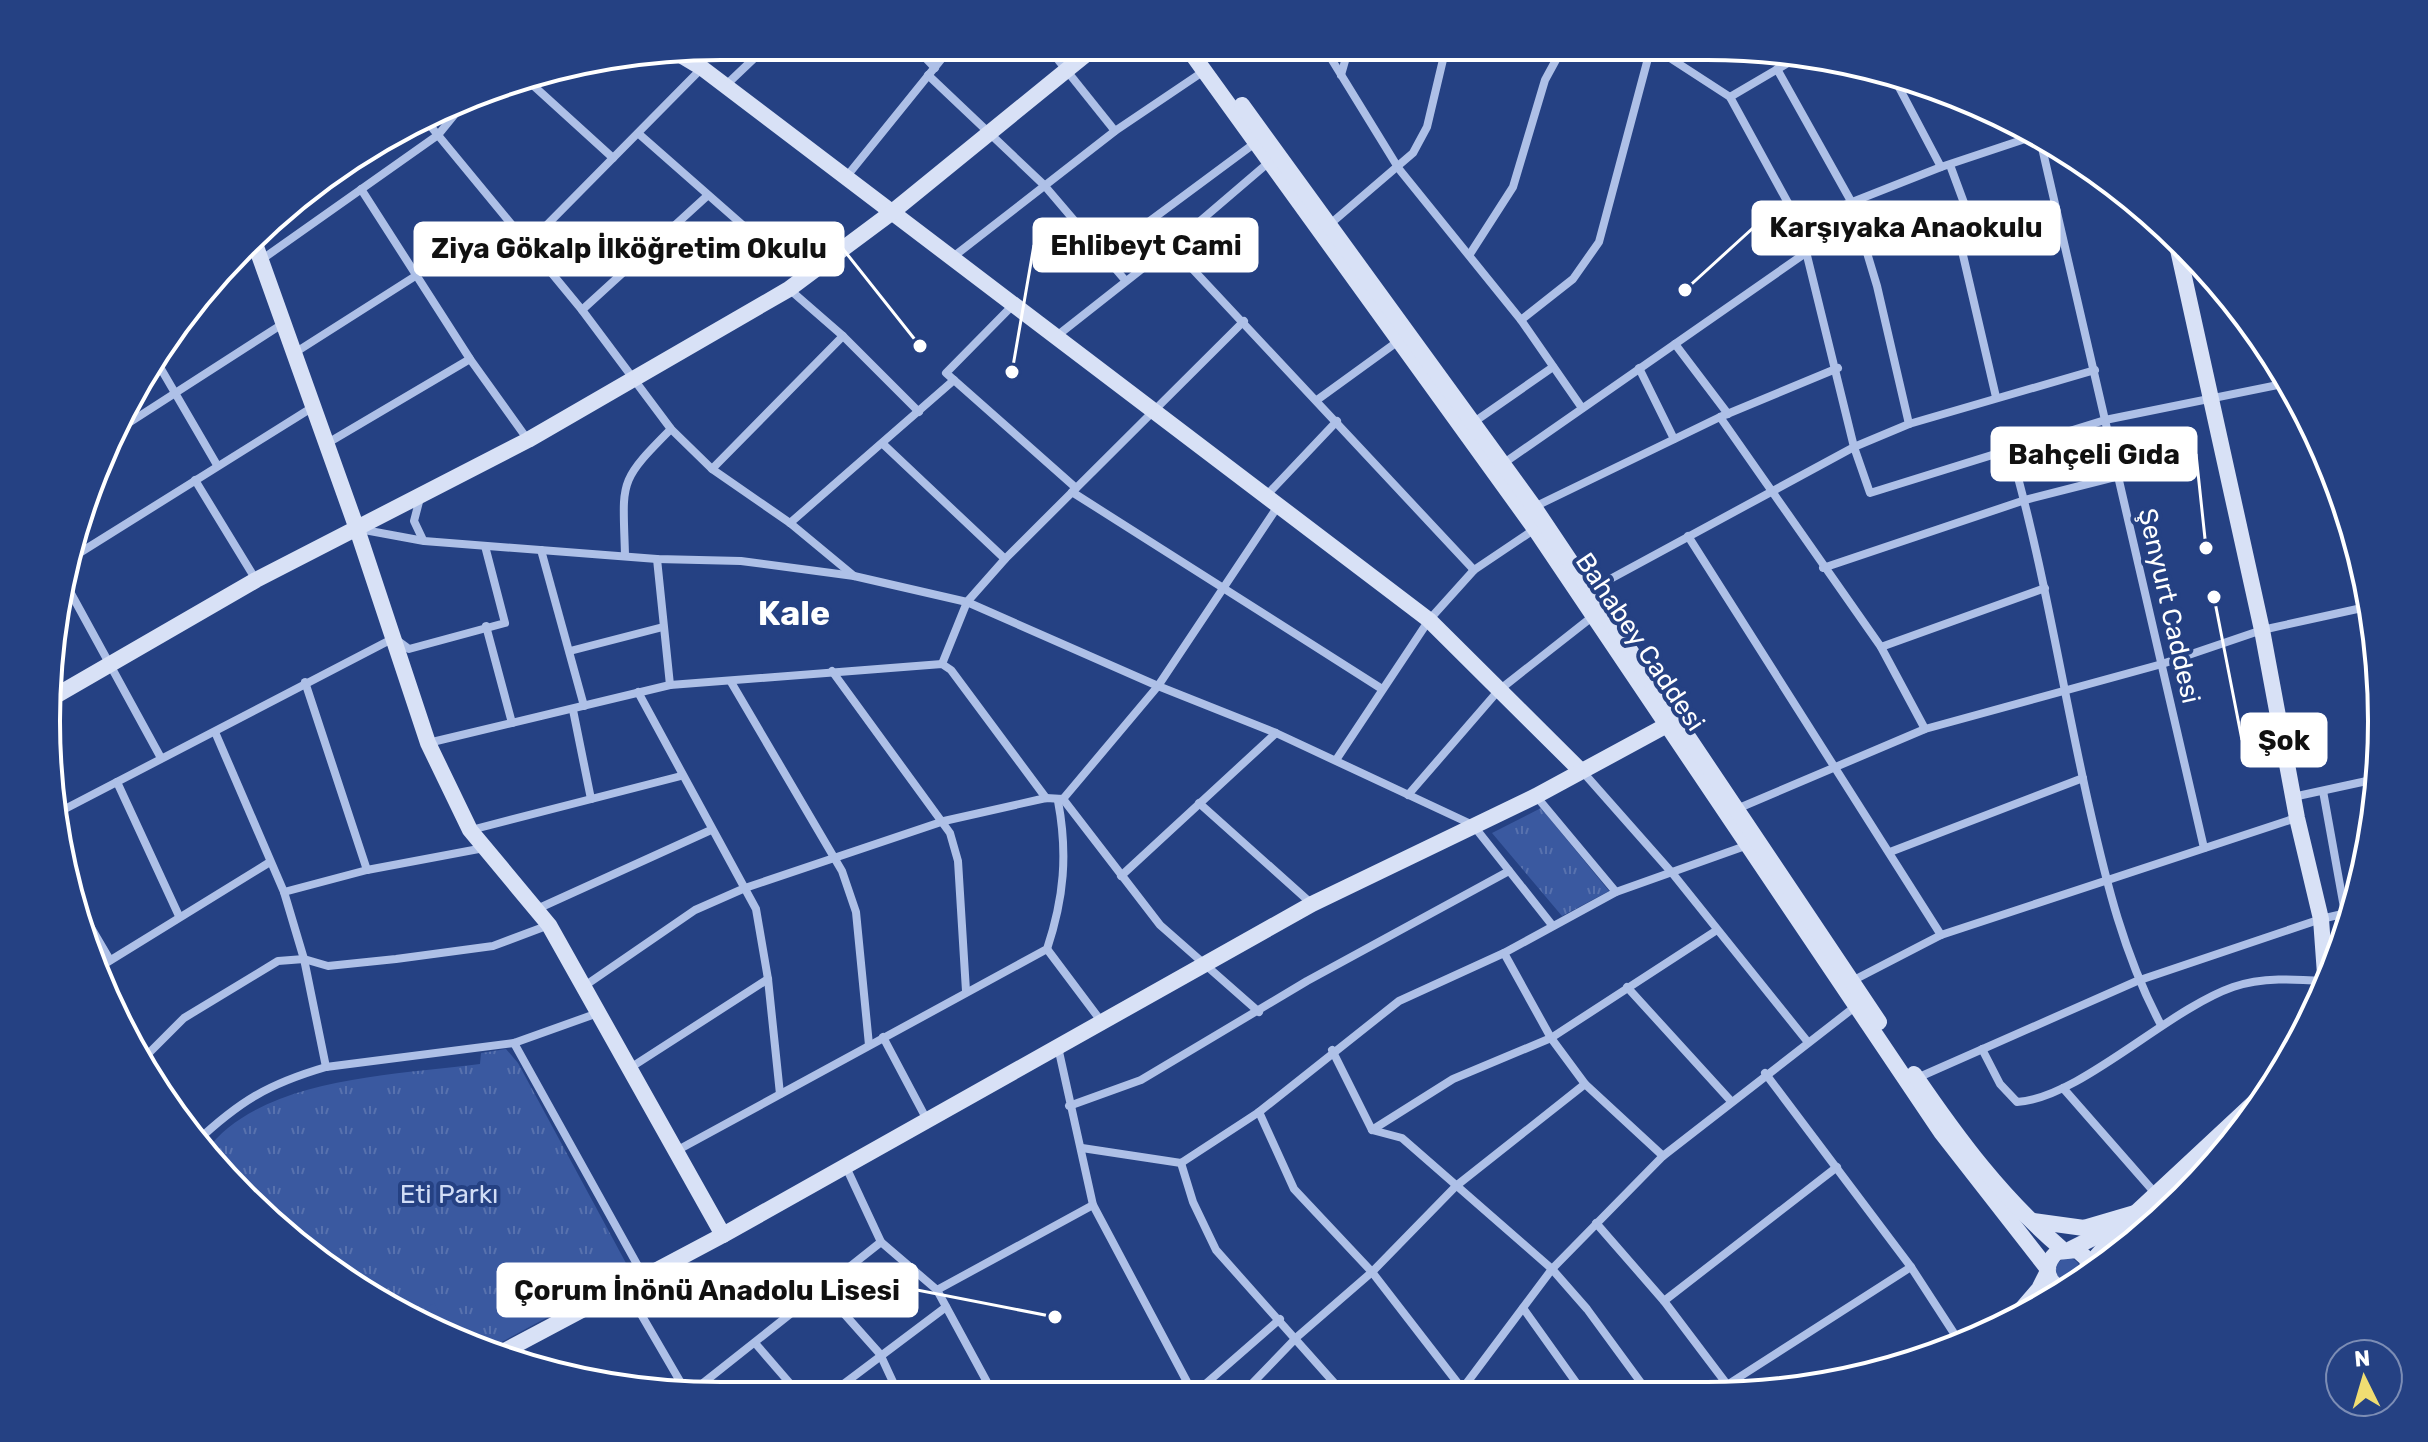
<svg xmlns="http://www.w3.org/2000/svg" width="2428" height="1442" font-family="Rubik,sans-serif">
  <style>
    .grass { fill: url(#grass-tufts) }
    .pitch { fill: #3a59a0 }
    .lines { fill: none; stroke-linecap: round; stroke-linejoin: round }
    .street { stroke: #aec0e7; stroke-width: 8 }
    .secondary { stroke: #d8e1f6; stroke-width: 16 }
    .labels { text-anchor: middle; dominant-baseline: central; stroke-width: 8; stroke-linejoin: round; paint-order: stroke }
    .street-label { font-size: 26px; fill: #fff; stroke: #254183 }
    .park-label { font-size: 26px; fill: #d1ddf6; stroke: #254183 }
    .district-label { font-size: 34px; font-weight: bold; fill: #fff; stroke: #254183 }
    .rim { fill: none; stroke: #fff; stroke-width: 4 }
    .leader { fill: none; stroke: #fff; stroke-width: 3 }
    .callout-dot { fill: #fff; stroke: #254183; stroke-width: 3 }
    .callout { fill: #fff; stroke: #fff; stroke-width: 3 }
    .callout-label { font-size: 28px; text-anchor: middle; font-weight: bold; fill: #111 }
  </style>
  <defs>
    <pattern id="grass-tufts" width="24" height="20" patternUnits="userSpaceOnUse" patternTransform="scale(2)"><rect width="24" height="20" fill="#3a59a0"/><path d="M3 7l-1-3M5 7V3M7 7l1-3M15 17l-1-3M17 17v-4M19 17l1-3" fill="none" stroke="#5872ae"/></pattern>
  </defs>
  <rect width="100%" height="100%" fill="#254183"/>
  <!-- grass -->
  <g class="grass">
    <path d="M1541,808L1609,891L1562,916L1492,833Z"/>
    <path d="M506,1049L518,1063L627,1265L624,1276L485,1351L346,1282L206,1151C260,1077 396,1075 480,1064L481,1053Z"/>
    <circle cx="2068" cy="1270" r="12"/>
  </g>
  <!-- pitch -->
  <path class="pitch" d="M434,1303L451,1334L412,1315Z"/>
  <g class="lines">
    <!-- street -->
    <g class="street">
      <path d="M914,46L935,68"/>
      <path d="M1047,46L1115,131"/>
      <path d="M1324,47L1399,169L1521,320L1582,408"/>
      <path d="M1653,47L1730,97L1799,223L1854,447L1870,493L2105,420L2288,383"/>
      <path d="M1777,69L1852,203L1877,286L1909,424"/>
      <path d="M928,75L1044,185L1125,280"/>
      <path d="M1341,75L1349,47"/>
      <path d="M1893,76L1941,167"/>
      <path d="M525,78L613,158"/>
      <path d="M724,87L767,46"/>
      <path d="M1730,97L1798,57"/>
      <path d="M428,123L582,310L671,429L712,469L790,523L854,576"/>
      <path d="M639,134L804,279"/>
      <path d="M2040,139L2204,848"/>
      <path d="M1950,165L1967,211L1959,238L1996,397"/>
      <path d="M847,176L952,46"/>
      <path d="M361,189L470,359L528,440"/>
      <path d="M1799,223L1941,167L2028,138L2040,139"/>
      <path d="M1329,225L1413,153L1427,127L1446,47"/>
      <path d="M528,244L702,68"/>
      <path d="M1171,246L1474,570"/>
      <path d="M1470,254L1513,187L1545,80L1563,47"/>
      <path d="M1104,255L1255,143"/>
      <path d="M953,257L1115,131L1204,71"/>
      <path d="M261,260L438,135L464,103"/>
      <path d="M789,289L843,336L919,412"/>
      <path d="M1014,304L946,373L1076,488"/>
      <path d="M582,310L707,196"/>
      <path d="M1521,320L1573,279L1599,242L1651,47"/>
      <path d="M1058,335L1171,246L1268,163"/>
      <path d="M1675,344L1728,414"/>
      <path d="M296,352L417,275"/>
      <path d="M157,362L217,465"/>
      <path d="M1639,368L1674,439"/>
      <path d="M1317,400L1397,342"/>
      <path d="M1720,417L1881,647L1925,729"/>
      <path d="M1474,422L1553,367"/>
      <path d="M124,426L284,323"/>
      <path d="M326,444L470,359"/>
      <path d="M883,444L1005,559"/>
      <path d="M2010,449C2044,566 2062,687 2089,806C2106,881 2124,956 2161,1025"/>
      <path d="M1504,463L1807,252"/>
      <path d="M712,469L843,336"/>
      <path d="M195,480L256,580"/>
      <path d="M1072,492L1382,689"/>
      <path d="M1266,496L1337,421"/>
      <path d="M420,498L414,521L423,540"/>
      <path d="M1534,507L1720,417L1838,368"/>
      <path d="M790,523L954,380"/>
      <path d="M359,529L424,541L657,559L741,561L854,576L967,602L1158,686L1276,733L1473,825L1552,925"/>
      <path d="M1688,536L1941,935"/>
      <path d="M541,550L584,706"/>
      <path d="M625,555C623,481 617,483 671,429"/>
      <path d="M73,557L313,407"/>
      <path d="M657,559L670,685"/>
      <path d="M2361,563L2371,607"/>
      <path d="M1823,568L2025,500L2119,476"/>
      <path d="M68,588L161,758"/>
      <path d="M1590,590L1854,447L1909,424L2095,370"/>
      <path d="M486,626L512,723"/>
      <path d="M1881,647L2045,588"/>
      <path d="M570,651L663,627"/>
      <path d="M942,664L967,602L1005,559L1244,321"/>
      <path d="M832,671L950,833L958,861L966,991"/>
      <path d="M305,682L367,870"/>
      <path d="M731,682L842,871L856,912L869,1045"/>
      <path d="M638,692L756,909L768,979L780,1094"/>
      <path d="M573,710L591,799"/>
      <path d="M215,732L284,892L304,959L326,1067"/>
      <path d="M428,743L670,685L942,664L951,670L1046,798"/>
      <path d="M1336,760L1429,620L1474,570L1535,529"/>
      <path d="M1582,771L1673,874L1807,1041"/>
      <path d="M117,782L179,916"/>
      <path d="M2323,791L2345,913"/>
      <path d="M1408,795L1498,691L1592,617"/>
      <path d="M1536,796L1616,892"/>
      <path d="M2293,797L2376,779"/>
      <path d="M1063,799L1160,925L1259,1012"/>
      <path d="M1199,803L1312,904"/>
      <path d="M1739,808L1925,729L2162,664L2262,630L2371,606"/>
      <path d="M61,811L394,638L409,649L505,623L485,546"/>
      <path d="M471,830L681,776"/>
      <path d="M1890,852L2083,778"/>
      <path d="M1121,876L1276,733"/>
      <path d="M284,892L367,870L484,848"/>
      <path d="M76,902L110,960"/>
      <path d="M537,909L711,830"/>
      <path d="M1047,949L1101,1021"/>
      <path d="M1504,953L1551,1038L1585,1084L1663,1156"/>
      <path d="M98,968L270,862"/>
      <path d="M1852,981L1941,935L2296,818"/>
      <path d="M583,987L695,910L745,888L944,821L1046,798L1063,799L1158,686L1278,506"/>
      <path d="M1627,987L1730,1100"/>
      <path d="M883,1037L927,1120"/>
      <path d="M514,1043L643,1275"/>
      <path d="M1058,1047L1093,1205L1194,1395"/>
      <path d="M1982,1049L2000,1084L2017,1102C2080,1098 2167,1010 2233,987C2262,977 2295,979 2325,981"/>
      <path d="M1332,1050L1372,1130L1402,1138L1552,1269L1587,1309L1650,1395"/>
      <path d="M145,1057L184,1018L278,961L304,959L328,966L396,959L493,946L549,925"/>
      <path d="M630,1068L768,979"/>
      <path d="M1765,1073L1911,1267L1959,1341"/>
      <path d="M1917,1078L2137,981L2321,919L2351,912"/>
      <path d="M2063,1088L2155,1193"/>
      <path d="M1069,1106L1141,1080L1307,981L1509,871"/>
      <path d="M1259,1112L1294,1189L1372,1272L1467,1395"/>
      <path d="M1372,1130L1453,1079L1551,1038L1717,930"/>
      <path d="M196,1142C240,1101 268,1084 326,1067L514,1043L598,1013"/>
      <path d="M1082,1148L1181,1163L1259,1112L1399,1001L1504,953L1616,892L1748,845"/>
      <path d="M676,1151L1047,949C1064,898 1068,854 1058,801"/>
      <path d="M1181,1163L1193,1202L1216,1250L1345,1395"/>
      <path d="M846,1167L881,1242L937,1290L994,1395"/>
      <path d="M1596,1223L1664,1301L1735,1395"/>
      <path d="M624,1285L688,1395"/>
      <path d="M823,1290L880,1354L899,1395"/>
      <path d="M937,1290L1093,1205"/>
      <path d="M1664,1301L1837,1167"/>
      <path d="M1523,1308L1585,1395"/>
      <path d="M755,1343L800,1395"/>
      <path d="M1727,1385L1911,1267"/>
      <path d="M1194,1394L1280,1319"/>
      <path d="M688,1395L881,1242"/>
      <path d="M829,1395L946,1307"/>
      <path d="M1241,1395L1297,1337L1372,1272L1456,1186L1585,1084"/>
      <path d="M1453,1395L1463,1388L1552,1269L1663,1156L1856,1006"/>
    </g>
    <!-- secondary -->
    <g class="secondary">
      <path d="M1187,47L1535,529L1941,1132L2047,1268"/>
      <path d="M677,53L702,68L1429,620L1581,771"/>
      <path d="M1242,105L1534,507L1879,1022"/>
      <path d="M2175,236L2262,630L2297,818L2321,919L2326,988"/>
      <path d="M254,241L357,529L428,743L470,830L549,925L723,1235"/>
      <path d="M50,699L256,580L528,440L789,289L891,213L1095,47"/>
      <path d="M1914,1074C1959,1140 2002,1198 2062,1249"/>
      <path d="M2033,1221L2084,1228L2135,1213"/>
      <path d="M2071,1249L2115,1227"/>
      <path d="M2089,1265L2130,1218L2276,1082"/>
      <path d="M2066,1290C2046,1284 2042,1266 2057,1252L2077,1250L2087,1259L2089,1272"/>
      <path d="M2014,1318L2039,1289L2047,1273"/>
      <path d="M495,1356L723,1235L1312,904L1536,796L1667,725"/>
    </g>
  </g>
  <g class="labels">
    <!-- street labels -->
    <g class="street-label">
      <text transform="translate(2169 606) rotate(77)">Şenyurt Caddesi</text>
      <text transform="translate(1640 642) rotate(56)">Bahabey Caddesi</text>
    </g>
    <!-- park labels -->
    <g class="park-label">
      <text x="449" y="1194">Eti Parkı</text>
    </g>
    <!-- district labels -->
    <g class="district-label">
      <text x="794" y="613">Kale</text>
    </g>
  </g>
  <!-- crop -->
  <path d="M0 0H2428V1442H0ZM721 60H1707A661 661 0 0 1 2368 721V721A661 661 0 0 1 1707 1382H721A661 661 0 0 1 60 721V721A661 661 0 0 1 721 60Z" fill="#254183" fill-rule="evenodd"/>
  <path class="rim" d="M721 60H1707A661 661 0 0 1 2368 721V721A661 661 0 0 1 1707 1382H721A661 661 0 0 1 60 721V721A661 661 0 0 1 721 60Z"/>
  <!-- callouts -->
  <path class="leader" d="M1685 290L1753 228M1012 372L1034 245M920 346L843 249M2206 548L2196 454M2214 597L2242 740M1055 1317L917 1290"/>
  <g class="callout-dot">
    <circle cx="1685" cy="290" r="8"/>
    <circle cx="1012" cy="372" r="8"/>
    <circle cx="920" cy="346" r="8"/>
    <circle cx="2206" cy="548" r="8"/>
    <circle cx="2214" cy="597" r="8"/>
    <circle cx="1055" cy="1317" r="8"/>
  </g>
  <g class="callout">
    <rect x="1753" y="202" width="306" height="52" rx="8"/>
    <rect x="1034" y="219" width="223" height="52" rx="8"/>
    <rect x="415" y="223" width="428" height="52" rx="8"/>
    <rect x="1992" y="428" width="204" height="52" rx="8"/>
    <rect x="2242" y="714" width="84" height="52" rx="8"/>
    <rect x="498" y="1264" width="419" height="52" rx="8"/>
  </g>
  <g class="callout-label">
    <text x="1906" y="237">Karşıyaka Anaokulu</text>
    <text x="1146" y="255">Ehlibeyt Cami</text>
    <text x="629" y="258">Ziya Gökalp İlköğretim Okulu</text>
    <text x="2094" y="464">Bahçeli Gıda</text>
    <text x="2284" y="750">Şok</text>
    <text x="707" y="1300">Çorum İnönü Anadolu Lisesi</text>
  </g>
  <!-- north arrow -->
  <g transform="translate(2364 1378) rotate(355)"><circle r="38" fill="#254183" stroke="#7c8db5" stroke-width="2"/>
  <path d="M0-6L14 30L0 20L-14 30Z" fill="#f0dd72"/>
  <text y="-12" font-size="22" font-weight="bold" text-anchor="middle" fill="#ffffff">N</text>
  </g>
</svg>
